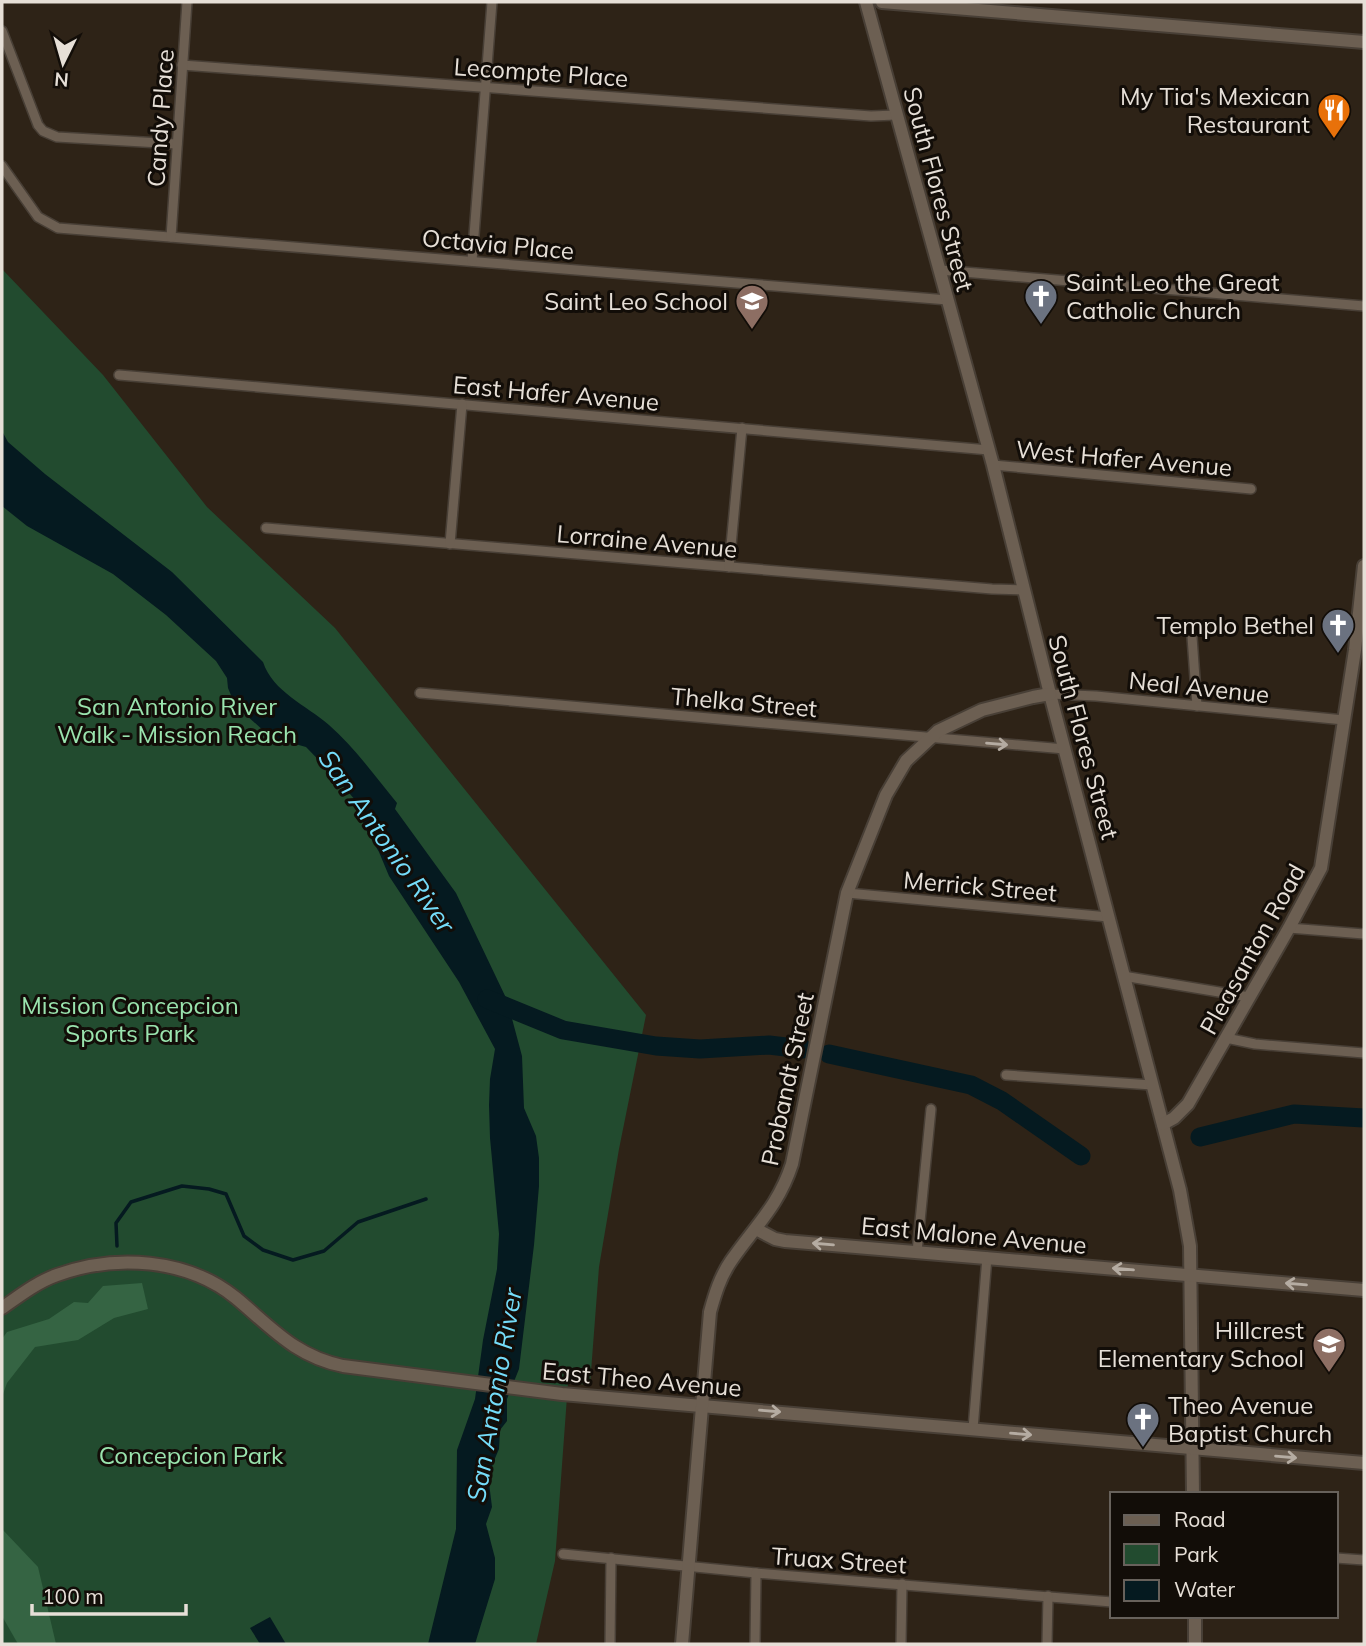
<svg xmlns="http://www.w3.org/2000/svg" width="1366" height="1646" font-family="Mulish,sans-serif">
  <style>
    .green { fill: #224b2f }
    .forest { fill: #356443 }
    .water { fill: #051a20 }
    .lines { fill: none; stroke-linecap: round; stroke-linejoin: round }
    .stream { stroke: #051a20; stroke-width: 3.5 }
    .river { stroke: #051a20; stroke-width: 19 }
    .street-casing { stroke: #483f36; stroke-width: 12 }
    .secondary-casing { stroke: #483f36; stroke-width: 16 }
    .street { stroke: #6c5f52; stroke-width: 9 }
    .secondary { stroke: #6c5f52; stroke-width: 12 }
    .oneway { stroke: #b5aca2 }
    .labels { text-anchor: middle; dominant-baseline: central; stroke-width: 6; stroke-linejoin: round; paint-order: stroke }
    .street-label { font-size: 24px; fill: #e6dfd7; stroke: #120d08 }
    .poi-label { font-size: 24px; fill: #e6dfd7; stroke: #120d08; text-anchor: end }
    .park-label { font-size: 24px; fill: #9ae4ae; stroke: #120d08 }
    .water-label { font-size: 26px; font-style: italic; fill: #74dcf9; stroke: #120d08 }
  </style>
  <rect width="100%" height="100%" fill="#2e2317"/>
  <!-- green -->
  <path class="green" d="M2,269L103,375L207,507L335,628L646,1015L619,1149L599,1267L590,1385L568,1383L555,1561L536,1644H2Z"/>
  <!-- forest -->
  <g class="forest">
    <path d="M142,1283L148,1309L114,1318L78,1340L35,1347L7,1383L2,1397V1339L7,1332L49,1319L74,1302L88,1303L103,1286Z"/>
    <path d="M2,1529L38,1567L56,1644H18L2,1616Z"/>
  </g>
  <!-- water -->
  <g class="water">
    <path d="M2,431L8,442L45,474L172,572L263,662C273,692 306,705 329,725C354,747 375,776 397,803L395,809L456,893L507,1000L522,1056L524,1108L536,1136L539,1158V1186L534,1245L519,1369L507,1399V1421L500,1430L499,1449L493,1463L489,1483L492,1507L486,1524L495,1558V1579L475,1644H428L456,1529L457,1450L475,1399L483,1340L497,1269L499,1234L490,1138L489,1105L490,1079L495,1049L459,982L389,876L379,852L365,828L356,801L337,779L306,747L281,740L265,732L235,705L228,688L227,678L216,661L166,615L113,574L27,526L2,506Z"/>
    <path d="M270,1617L286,1644H260L250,1628Z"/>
  </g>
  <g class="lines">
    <!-- stream -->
    <path class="stream" d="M117,1246L116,1223L131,1202L182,1186L209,1189L226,1194L244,1236L263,1250L293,1260L324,1251L358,1222L426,1199"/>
    <!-- river -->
    <g class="river">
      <path d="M487,999L563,1030L656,1046L700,1049L769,1045L803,1049"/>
      <path d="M829,1054L971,1085L1002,1101L1081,1156"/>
      <path d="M1200,1137L1294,1114L1364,1118"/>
    </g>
    <defs>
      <g id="street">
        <path d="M2,31L38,125L43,131L57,137L177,144"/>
        <path d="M182,65L871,116L896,115"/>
        <path d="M2,166L38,217L58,228L948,300"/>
        <path d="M171,237L187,2"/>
        <path d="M472,261L492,2"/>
        <path d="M940,270L1364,306"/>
        <path d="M119,375L989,450"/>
        <path d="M993,465L1251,489"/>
        <path d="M266,528L992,589L1025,590"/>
        <path d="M450,544L462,404"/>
        <path d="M729,567L742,428"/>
        <path d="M1192,637L1197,706"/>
        <path d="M420,693L1065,749"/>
        <path d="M1050,694L1096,696L1344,720"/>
        <path d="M847,893L1109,917"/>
        <path d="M1289,928L1364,934"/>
        <path d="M1123,976L1249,997"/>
        <path d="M1226,1038L1255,1044L1364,1053"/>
        <path d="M1006,1075L1152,1085"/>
        <path d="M917,1252L931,1109"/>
        <path d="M973,1429L987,1257"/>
        <path d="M563,1554L756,1573L1112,1602"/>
        <path d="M1336,1558L1364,1560"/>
        <path d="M610,1644L611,1558"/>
        <path d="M755,1644L756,1573"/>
        <path d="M901,1644L902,1584"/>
        <path d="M1047,1644L1048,1596"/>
      </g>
      <g id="secondary">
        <path d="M866,2L993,465L1050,694L1180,1190L1190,1246L1193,1494"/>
        <path d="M882,2L1364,42"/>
        <path d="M1163,1124L1174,1118L1188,1104L1289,928L1321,868L1355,650L1364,566"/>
        <path d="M756,1229L775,1239L785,1241L1364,1290"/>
        <path d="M2,1308C19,1296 37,1282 57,1275C115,1254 187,1258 236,1298C272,1328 295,1356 343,1366L562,1394L1364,1463"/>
        <path d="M682,1644L710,1312C715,1294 720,1277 731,1261C755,1226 778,1207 792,1164L847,893L886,795L906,761L938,731L982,710L1033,697L1050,694"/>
        <path d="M1195,1644V1616"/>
      </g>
    </defs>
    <!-- street casing -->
    <use href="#street" class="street-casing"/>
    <!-- secondary casing -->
    <use href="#secondary" class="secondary-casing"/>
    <!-- street -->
    <use href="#street" class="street"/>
    <!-- secondary -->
    <use href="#secondary" class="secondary"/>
  </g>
  <!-- one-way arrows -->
  <defs><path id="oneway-shaft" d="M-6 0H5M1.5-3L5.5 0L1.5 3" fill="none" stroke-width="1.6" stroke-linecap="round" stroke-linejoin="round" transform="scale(1.75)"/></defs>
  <g class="oneway">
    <use href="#oneway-shaft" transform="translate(997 744) rotate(5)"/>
    <use href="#oneway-shaft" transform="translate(823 1244) rotate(-175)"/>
    <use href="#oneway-shaft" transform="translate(1123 1269) rotate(-175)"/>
    <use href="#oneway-shaft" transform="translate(1296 1284) rotate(-175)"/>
    <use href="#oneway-shaft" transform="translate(770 1411) rotate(5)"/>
    <use href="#oneway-shaft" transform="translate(1021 1434) rotate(5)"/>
    <use href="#oneway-shaft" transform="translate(1286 1457) rotate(5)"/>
  </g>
  <!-- icons -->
  <defs>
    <symbol id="restaurant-pin" viewBox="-11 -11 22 30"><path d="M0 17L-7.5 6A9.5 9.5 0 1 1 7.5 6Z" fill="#e8710a" stroke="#120d08"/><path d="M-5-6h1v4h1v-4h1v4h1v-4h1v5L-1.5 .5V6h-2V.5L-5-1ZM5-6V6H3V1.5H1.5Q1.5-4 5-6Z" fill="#fff"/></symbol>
    <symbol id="church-pin" viewBox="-11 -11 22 30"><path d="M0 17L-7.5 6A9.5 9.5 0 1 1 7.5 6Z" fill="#6b7280" stroke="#120d08"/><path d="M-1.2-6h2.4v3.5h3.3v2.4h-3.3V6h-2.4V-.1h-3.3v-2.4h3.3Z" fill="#fff"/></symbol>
    <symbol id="school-pin" viewBox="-11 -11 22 30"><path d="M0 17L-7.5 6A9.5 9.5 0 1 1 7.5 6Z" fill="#8d6e63" stroke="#120d08"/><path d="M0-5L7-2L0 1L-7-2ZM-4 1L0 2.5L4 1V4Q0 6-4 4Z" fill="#fff"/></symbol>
  </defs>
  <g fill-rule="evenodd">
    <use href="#restaurant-pin" x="1315" y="91" width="38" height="52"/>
    <use href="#church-pin" x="1022" y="277" width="38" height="52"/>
    <use href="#school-pin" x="733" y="282" width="38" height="52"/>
    <use href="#church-pin" x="1319" y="606" width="38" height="52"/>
    <use href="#school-pin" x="1310" y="1325" width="38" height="52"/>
    <use href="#church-pin" x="1124" y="1400" width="38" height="52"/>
  </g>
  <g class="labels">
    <!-- street labels -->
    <g class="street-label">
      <text transform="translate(541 72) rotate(4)">Lecompte Place</text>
      <text transform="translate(160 118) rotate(-86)">Candy Place</text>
      <text transform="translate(939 189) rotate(75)">South Flores Street</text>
      <text transform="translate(498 244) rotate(5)">Octavia Place</text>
      <text transform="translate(556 393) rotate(5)">East Hafer Avenue</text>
      <text transform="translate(1124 458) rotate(5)">West Hafer Avenue</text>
      <text transform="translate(647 541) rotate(5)">Lorraine Avenue</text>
      <text transform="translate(1199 687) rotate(6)">Neal Avenue</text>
      <text transform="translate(744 702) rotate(5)">Thelka Street</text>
      <text transform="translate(1084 737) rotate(75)">South Flores Street</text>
      <text transform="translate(980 886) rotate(5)">Merrick Street</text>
      <text transform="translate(1252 949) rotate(-61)">Pleasanton Road</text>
      <text transform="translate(787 1079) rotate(-78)">Probandt Street</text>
      <text transform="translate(974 1235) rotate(5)">East Malone Avenue</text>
      <text transform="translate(642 1379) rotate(5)">East Theo Avenue</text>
      <text transform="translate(839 1560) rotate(4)">Truax Street</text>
    </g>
    <!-- poi labels -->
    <g class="poi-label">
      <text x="1310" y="96">My Tia's Mexican<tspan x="1310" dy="28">Restaurant</tspan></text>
      <text x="1066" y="282" text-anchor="start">Saint Leo the Great<tspan x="1066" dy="28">Catholic Church</tspan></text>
      <text x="728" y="301">Saint Leo School</text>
      <text x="1314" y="625">Templo Bethel</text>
      <text x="1304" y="1330">Hillcrest<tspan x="1304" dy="28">Elementary School</tspan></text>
      <text x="1168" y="1405" text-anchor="start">Theo Avenue<tspan x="1168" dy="28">Baptist Church</tspan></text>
    </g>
    <!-- park labels -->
    <g class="park-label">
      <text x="177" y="706">San Antonio River<tspan x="177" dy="28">Walk - Mission Reach</tspan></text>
      <text x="130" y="1005">Mission Concepcion<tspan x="130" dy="28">Sports Park</tspan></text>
      <text x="191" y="1455">Concepcion Park</text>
    </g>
    <!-- water labels -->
    <g class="water-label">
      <text transform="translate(387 841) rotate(55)">San Antonio River</text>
      <text transform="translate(494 1395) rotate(-80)">San Antonio River</text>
    </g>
  </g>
  <!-- border -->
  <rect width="1366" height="1646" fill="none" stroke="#e6dfd7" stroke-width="7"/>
  <!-- legend -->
  <rect x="1110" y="1492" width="228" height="126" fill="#120d08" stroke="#67615b" stroke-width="2"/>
  <rect x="1124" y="1515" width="35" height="10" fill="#6c5f52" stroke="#67615b" stroke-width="2"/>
  <text x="1174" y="1527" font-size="21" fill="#e6dfd7">Road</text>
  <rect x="1124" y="1544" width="35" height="21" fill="#224b2f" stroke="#67615b" stroke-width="2"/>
  <text x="1174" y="1562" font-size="21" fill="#e6dfd7">Park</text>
  <rect x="1124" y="1580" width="35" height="21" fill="#051a20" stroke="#67615b" stroke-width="2"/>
  <text x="1174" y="1597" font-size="21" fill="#e6dfd7">Water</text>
  <!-- north arrow -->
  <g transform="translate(63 63) rotate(185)" stroke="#120d08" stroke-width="5" paint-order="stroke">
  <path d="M0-5L12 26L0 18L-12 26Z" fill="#e6dfd7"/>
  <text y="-10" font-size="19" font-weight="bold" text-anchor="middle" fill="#e6dfd7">N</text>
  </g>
  <!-- scale -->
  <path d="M32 1604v10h154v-10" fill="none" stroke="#e6dfd7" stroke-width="3.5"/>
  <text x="42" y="1604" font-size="21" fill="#e6dfd7" stroke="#120d08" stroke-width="5" paint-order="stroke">100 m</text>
</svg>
